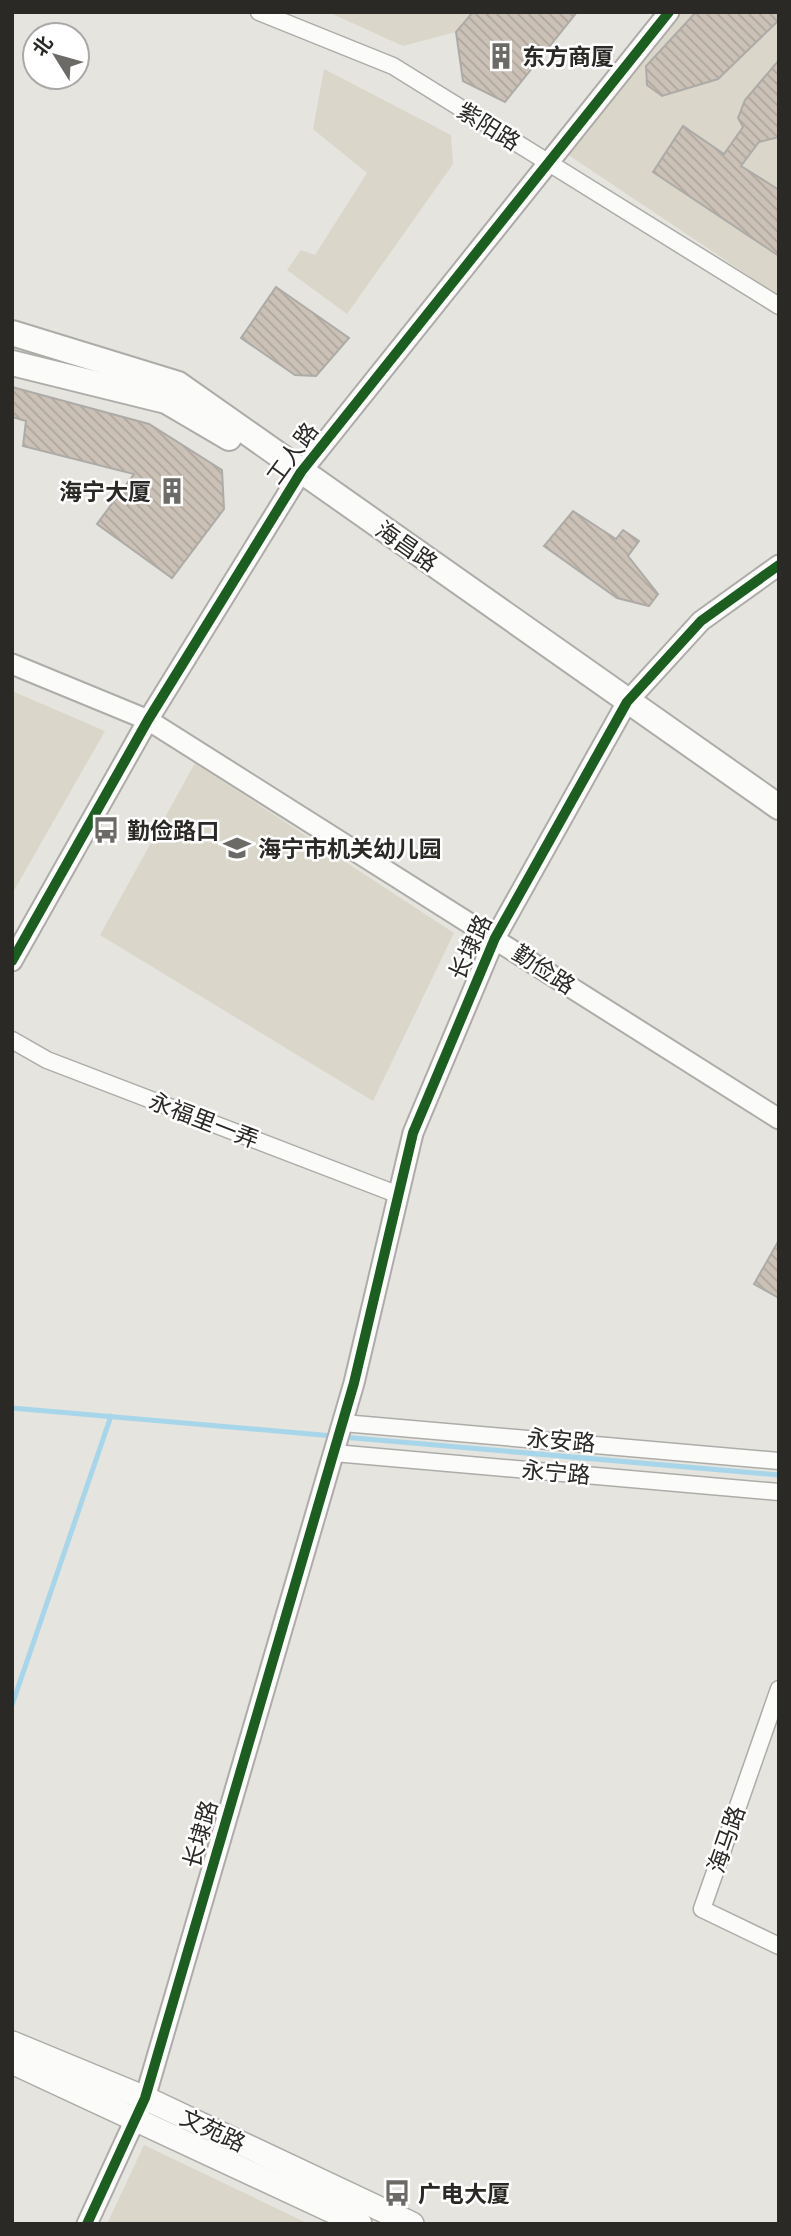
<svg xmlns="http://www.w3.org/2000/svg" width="791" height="2236" font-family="'PT Sans','Noto Sans SC',sans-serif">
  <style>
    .built { fill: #dad7ca }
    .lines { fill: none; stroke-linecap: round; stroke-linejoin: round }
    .stream { stroke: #a7d6eb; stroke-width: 5 }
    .building { fill: url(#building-back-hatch); stroke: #adaba7; stroke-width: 2 }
    .minor-casing { stroke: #adaca8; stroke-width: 19 }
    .tertiary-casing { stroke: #adaca8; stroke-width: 23 }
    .secondary-casing { stroke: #adaca8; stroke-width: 26 }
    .primary-casing { stroke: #adaca8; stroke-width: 28 }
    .minor { stroke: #fbfbfa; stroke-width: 16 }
    .tertiary { stroke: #fbfbfa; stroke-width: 19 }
    .secondary { stroke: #fbfbfa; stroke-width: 23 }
    .primary { stroke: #fbfbfa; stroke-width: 24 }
    .cycleway-casing { stroke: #fff; stroke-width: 15 }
    .cycleway { stroke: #1b5e20; stroke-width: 10 }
    .labels { text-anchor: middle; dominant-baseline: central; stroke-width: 5; stroke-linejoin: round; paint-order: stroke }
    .poi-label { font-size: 23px; font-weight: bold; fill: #2a2925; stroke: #fff; text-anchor: start }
    .street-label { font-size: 23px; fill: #2a2925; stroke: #fff }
  </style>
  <defs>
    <pattern id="building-back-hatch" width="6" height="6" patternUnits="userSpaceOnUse" patternTransform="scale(1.75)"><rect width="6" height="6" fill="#cbc1b6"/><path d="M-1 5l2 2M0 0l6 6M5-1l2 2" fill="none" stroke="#aea69c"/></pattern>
  </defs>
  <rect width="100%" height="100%" fill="#e5e4de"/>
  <!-- built -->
  <g class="built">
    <path d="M328,12H473L456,32L403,46Z"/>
    <path d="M679,12H779V296L567,154Z"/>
    <path d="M324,69L451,135L453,164L347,314L287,270L301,250L315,255L367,173L313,129Z"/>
    <path d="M12,691L105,731L12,894Z"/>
    <path d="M195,763L454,933L373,1101L100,935Z"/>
    <path d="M144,2145L309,2224H107Z"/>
  </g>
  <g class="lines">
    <!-- stream -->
    <g class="stream">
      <path d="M12,1408L333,1436"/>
      <path d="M343,1437L779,1475"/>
      <path d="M12,1705L111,1416"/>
    </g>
  </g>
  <!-- building -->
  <g class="building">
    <path d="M473,12H577L505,102L463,81L456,32Z"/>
    <path d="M696,12H779V20L718,79L662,96L647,85L646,66Z"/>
    <path d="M779,60V137L759,142L741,166L779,190V256L653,172L683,126L724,154L743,127L738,118L745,100Z"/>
    <path d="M276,287L349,338L316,376L295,375L241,338Z"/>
    <path d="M12,387L149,424L222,470L224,509L172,578L97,524L134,474L23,446L26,421L12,417Z"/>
    <path d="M573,511L616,539L623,530L639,541L628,556L658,594L649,606L617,598L544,546Z"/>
    <path d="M779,1240V1298L754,1284Z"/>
  </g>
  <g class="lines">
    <defs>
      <g id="minor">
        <path d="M259,12L393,66L779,306"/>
        <path d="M12,1040L47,1060L399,1195"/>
        <path d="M343,1423L779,1461"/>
        <path d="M334,1453L779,1492"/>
        <path d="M779,1689L702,1909L779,1946"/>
      </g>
      <g id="tertiary">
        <path d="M12,664L148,720L779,1119"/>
        <path d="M12,961L148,720L301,472L669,12"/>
        <path d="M87,2224L145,2098L354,1383L413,1133L495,938L627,702L701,621L779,565"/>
      </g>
      <g id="secondary">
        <path d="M12,2043L145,2098L412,2224"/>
        <path d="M12,2062L360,2224"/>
      </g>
      <g id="primary">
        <path d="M12,333L178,384L779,807"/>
        <path d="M12,363L166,401L229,438"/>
      </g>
    </defs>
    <!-- minor casing -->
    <use href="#minor" class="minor-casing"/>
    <!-- tertiary casing -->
    <use href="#tertiary" class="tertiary-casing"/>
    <!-- secondary casing -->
    <use href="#secondary" class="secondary-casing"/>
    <!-- primary casing -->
    <use href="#primary" class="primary-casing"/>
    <!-- minor -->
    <use href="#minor" class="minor"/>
    <!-- tertiary -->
    <use href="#tertiary" class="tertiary"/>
    <!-- secondary -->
    <use href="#secondary" class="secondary"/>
    <!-- primary -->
    <use href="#primary" class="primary"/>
    <defs>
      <g id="cycleway">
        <path d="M12,961L148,720L301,472L669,12"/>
        <path d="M87,2224L145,2098L354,1383L413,1133L495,938L627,702L701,621L779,565"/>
      </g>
    </defs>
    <!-- cycleway casing -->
    <use href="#cycleway" class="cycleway-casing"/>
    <!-- cycleway -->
    <use href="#cycleway" class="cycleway"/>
  </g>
  <!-- icons -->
  <defs>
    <symbol id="building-bare" viewBox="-9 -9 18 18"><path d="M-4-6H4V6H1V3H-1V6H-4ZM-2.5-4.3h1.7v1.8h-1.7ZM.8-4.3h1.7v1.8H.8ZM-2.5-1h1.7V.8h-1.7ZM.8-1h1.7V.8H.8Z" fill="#6b6a66" stroke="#fff" stroke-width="2.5" paint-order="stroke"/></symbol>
    <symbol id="bus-bare" viewBox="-9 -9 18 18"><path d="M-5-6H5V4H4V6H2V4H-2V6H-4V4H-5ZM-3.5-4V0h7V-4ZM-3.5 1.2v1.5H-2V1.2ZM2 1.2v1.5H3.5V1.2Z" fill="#6b6a66" stroke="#fff" stroke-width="2.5" paint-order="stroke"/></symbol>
    <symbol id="school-bare" viewBox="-9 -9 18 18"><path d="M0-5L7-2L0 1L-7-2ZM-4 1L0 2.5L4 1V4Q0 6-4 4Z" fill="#6b6a66" stroke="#fff" stroke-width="2.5" paint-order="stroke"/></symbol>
  </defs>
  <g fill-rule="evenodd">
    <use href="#building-bare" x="482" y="37" width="38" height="38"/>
    <use href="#building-bare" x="153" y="472" width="38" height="38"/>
    <use href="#bus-bare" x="87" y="811" width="38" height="38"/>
    <use href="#school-bare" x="218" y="829" width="38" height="38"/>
    <use href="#bus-bare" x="378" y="2174" width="38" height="38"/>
  </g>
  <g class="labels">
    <!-- poi labels -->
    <g class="poi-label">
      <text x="522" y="56">东方商厦</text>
      <text x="151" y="491" text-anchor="end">海宁大厦</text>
      <text x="127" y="830">勤俭路口</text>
      <text x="258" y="848">海宁市机关幼儿园</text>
      <text x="418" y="2193">广电大厦</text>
    </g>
    <!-- street labels -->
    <g class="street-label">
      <text transform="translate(489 126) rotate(32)">紫阳路</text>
      <text transform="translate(292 453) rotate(-54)">工人路</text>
      <text transform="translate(407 546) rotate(35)">海昌路</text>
      <text transform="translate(470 947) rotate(-65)">长埭路</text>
      <text transform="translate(544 969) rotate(33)">勤俭路</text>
      <text transform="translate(204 1120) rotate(21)">永福里一弄</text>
      <text transform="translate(561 1440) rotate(5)">永安路</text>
      <text transform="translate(556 1472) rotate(5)">永宁路</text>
      <text transform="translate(200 1834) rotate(-74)">长埭路</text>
      <text transform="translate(726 1839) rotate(-71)">海马路</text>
      <text transform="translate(213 2130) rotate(25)">文苑路</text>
    </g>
  </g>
  <!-- border -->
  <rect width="791" height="2236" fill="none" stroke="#2a2925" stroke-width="28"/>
  <!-- north arrow -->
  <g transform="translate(56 56) rotate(307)"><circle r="33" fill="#ffffff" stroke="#aaa9a8" stroke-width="2"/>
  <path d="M0-5L12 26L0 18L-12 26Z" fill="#6b6a66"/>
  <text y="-10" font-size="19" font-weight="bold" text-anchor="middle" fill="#2a2925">北</text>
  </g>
</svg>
